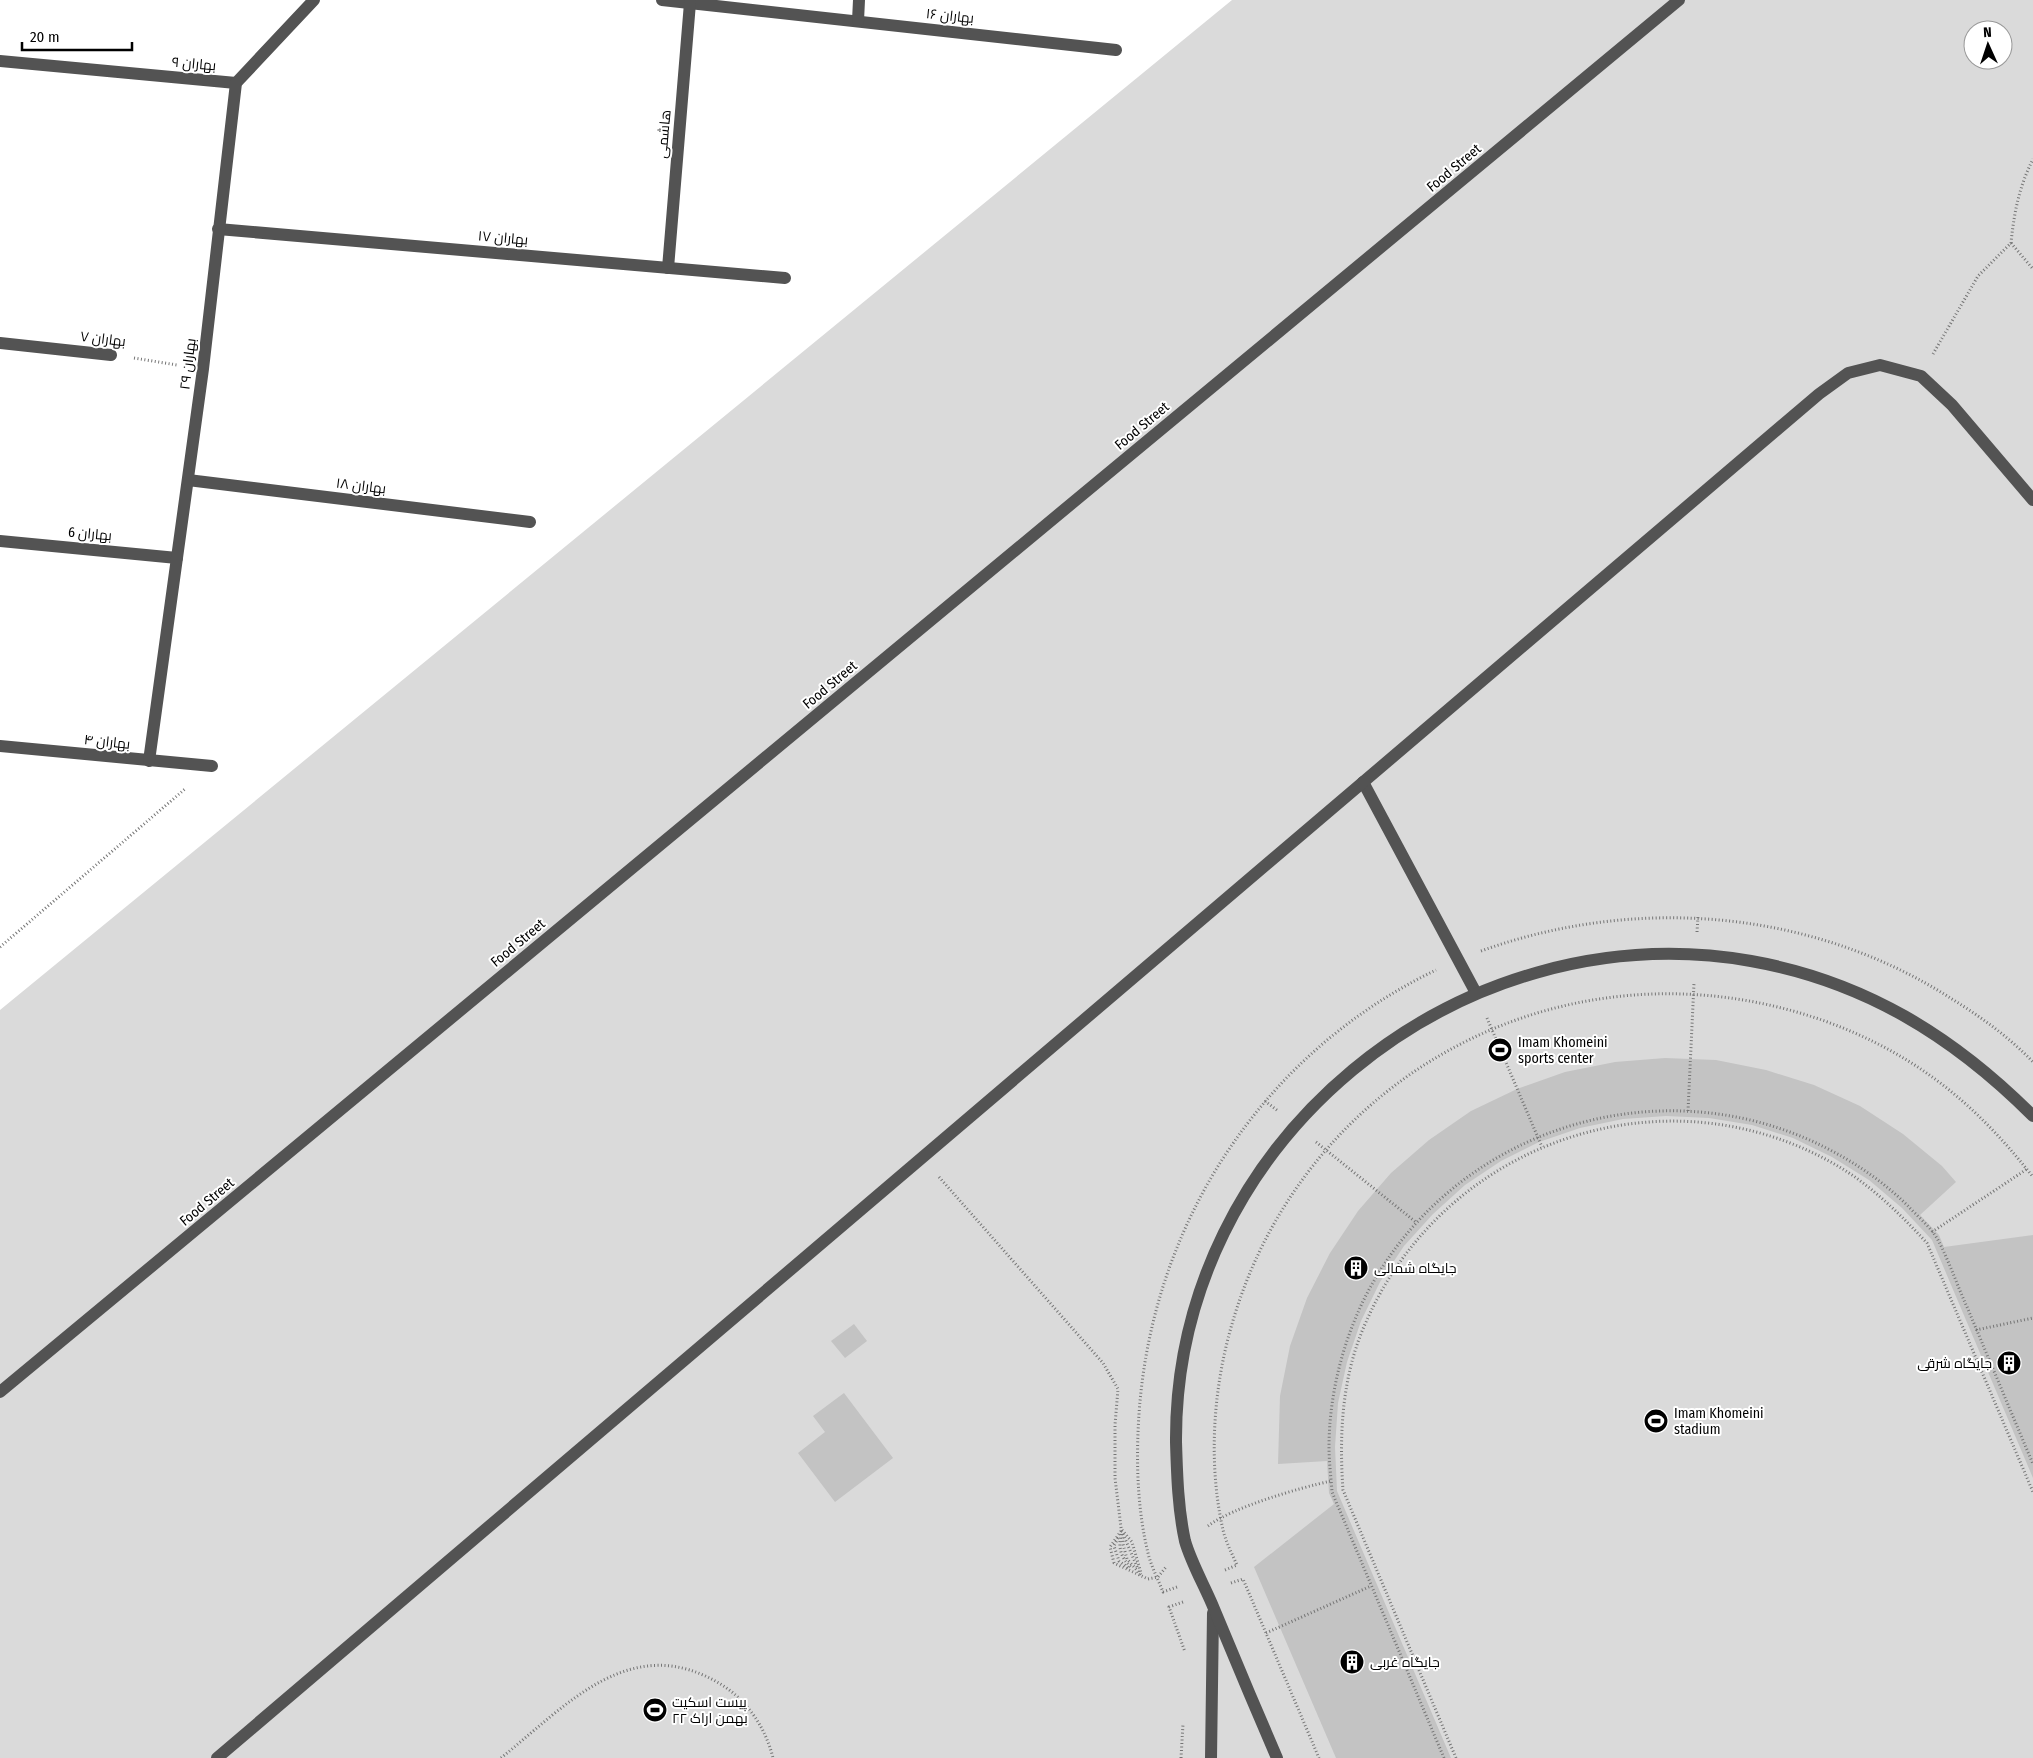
<svg xmlns="http://www.w3.org/2000/svg" width="2033" height="1758" font-family="'Fira Sans Condensed',Cairo,sans-serif">
  <style>
    .green { fill: #dadada; fill-rule: evenodd }
    .building { fill: #c3c3c3 }
    .lines { fill: none; stroke-linecap: round; stroke-linejoin: round }
    .path { stroke: #757575; stroke-width: 3; stroke-dasharray: 1 2.5; stroke-linecap: butt }
    .minor { stroke: #535353; stroke-width: 12 }
    .labels { text-anchor: middle; dominant-baseline: central; stroke-width: 4; stroke-linejoin: round; paint-order: stroke }
    .street-label { font-size: 14px; fill: #000; stroke: #fff }
    .poi-label { font-size: 14px; fill: #000; stroke: #fff; text-anchor: start }
  </style>
  <rect width="100%" height="100%" fill="#fff"/>
  <!-- green -->
  <path class="green" d="M1232,0H2033V1758H0V1010ZM1973,30H2003V60H1973Z"/>
  <!-- building -->
  <g class="building">
    <path d="M1665,1058L1716,1060L1766,1070L1814,1085L1860,1106L1903,1134L1942,1166L1956,1182L1920,1215L1939,1235L1944,1247L2033,1235V1478L1932,1240L1902,1208L1869,1180L1832,1157L1793,1138L1752,1125L1709,1118L1666,1116L1623,1119L1580,1128L1539,1142L1501,1161L1465,1185L1433,1214L1404,1246L1380,1282L1361,1321L1347,1362L1338,1403L1335,1447L1337,1491L1451,1758H1336L1254,1567L1334,1504L1329,1493L1327,1461L1278,1464L1280,1396L1290,1346L1307,1298L1330,1253L1358,1211L1391,1173L1429,1140L1471,1111L1517,1089L1565,1072L1615,1062Z"/>
    <path d="M854,1324L867,1341L845,1358L831,1341Z"/>
    <path d="M844,1393L893,1458L835,1502L798,1453L825,1432L813,1416Z"/>
  </g>
  <g class="lines">
    <!-- path -->
    <g class="path">
      <path d="M2011,243L2033,269"/>
      <path d="M1933,354L1978,276L2011,243C2014,213 2019,187 2033,159"/>
      <path d="M134,358L177,365"/>
      <path d="M1697,932L1698,917"/>
      <path d="M0,947L185,789"/>
      <path d="M1481,951C1636,895 1812,909 1952,999C1981,1017 2009,1037 2033,1062"/>
      <path d="M1487,1018L1542,1147"/>
      <path d="M1265,1101L1278,1111"/>
      <path d="M1688,1111L1694,983"/>
      <path d="M1316,1142L1417,1223"/>
      <path d="M939,1177L1103,1363L1118,1389L1115,1425V1478L1123,1544L1127,1559L1142,1576"/>
      <path d="M1932,1232L2027,1169"/>
      <path d="M1976,1330L2033,1318"/>
      <path d="M1208,1526C1233,1507 1299,1488 1331,1481"/>
      <path d="M1122,1530L1132,1542L1141,1573"/>
      <path d="M1121,1531L1110,1547L1114,1563L1148,1579L1158,1577L1166,1567"/>
      <path d="M1121,1534C1118,1549 1121,1558 1132,1568"/>
      <path d="M1123,1534L1138,1569"/>
      <path d="M1118,1538L1114,1546L1119,1561L1129,1568"/>
      <path d="M1225,1570L1237,1565C1232,1554 1226,1542 1223,1530C1208,1463 1213,1389 1232,1324C1299,1091 1532,952 1769,1005C1828,1018 1886,1043 1935,1079C1973,1107 2004,1140 2033,1177"/>
      <path d="M1231,1583L1243,1579L1319,1758"/>
      <path d="M1177,1587L1163,1592C1158,1579 1151,1566 1148,1553C1137,1508 1136,1459 1139,1414C1152,1223 1263,1053 1436,970"/>
      <path d="M1183,1602L1169,1607L1185,1652"/>
      <path d="M1266,1633L1371,1586"/>
      <path d="M501,1758C567,1705 632,1629 722,1685C748,1701 766,1729 773,1758"/>
      <path d="M1181,1758L1183,1724"/>
      <path d="M1444,1758L1332,1492C1331,1477 1329,1462 1329,1447C1329,1390 1346,1328 1375,1279C1464,1128 1655,1069 1814,1142C1848,1158 1881,1179 1908,1206C1917,1216 1931,1227 1938,1240C1949,1261 1957,1285 1967,1307C1989,1359 2011,1412 2033,1464"/>
      <path d="M1456,1758L1343,1490C1339,1433 1342,1375 1366,1322C1444,1144 1658,1068 1829,1161C1868,1182 1898,1212 1927,1243L2033,1492"/>
    </g>
    <!-- minor -->
    <g class="minor">
      <path d="M662,0L1116,50"/>
      <path d="M858,21L859,0"/>
      <path d="M0,61L236,83"/>
      <path d="M218,229L785,278"/>
      <path d="M668,268L690,3"/>
      <path d="M0,343L111,355"/>
      <path d="M188,480L530,522"/>
      <path d="M0,541L177,558"/>
      <path d="M0,746L212,766"/>
      <path d="M149,761L203,369L236,83L314,0"/>
      <path d="M1363,782L1476,993"/>
      <path d="M0,1392L1679,0"/>
      <path d="M217,1758L1819,394L1848,373L1880,365L1921,376L1952,405L2033,500"/>
      <path d="M1211,1758L1213,1613"/>
      <path d="M1277,1758C1255,1707 1233,1655 1212,1604C1203,1583 1191,1562 1185,1541C1178,1509 1177,1475 1176,1442C1174,1142 1458,910 1751,961C1864,981 1953,1036 2033,1116"/>
    </g>
  </g>
  <!-- icons -->
  <defs>
    <symbol id="stadium-disc" viewBox="-11 -11 22 22"><circle r="9.5" fill="#000" stroke="#fff"/><path d="M0-5a6.5 5 0 1 0 0 10a6.5 5 0 1 0 0-10ZM-3.5-1.8h7v3.6h-7Z" fill="#fff"/></symbol>
    <symbol id="building-disc" viewBox="-11 -11 22 22"><circle r="9.5" fill="#000" stroke="#fff"/><path d="M-4-6H4V6H1V3H-1V6H-4ZM-2.5-4.3h1.7v1.8h-1.7ZM.8-4.3h1.7v1.8H.8ZM-2.5-1h1.7V.8h-1.7ZM.8-1h1.7V.8H.8Z" fill="#fff"/></symbol>
  </defs>
  <g fill-rule="evenodd">
    <use href="#stadium-disc" x="1486" y="1036" width="28" height="28"/>
    <use href="#building-disc" x="1342" y="1254" width="28" height="28"/>
    <use href="#building-disc" x="1995" y="1349" width="28" height="28"/>
    <use href="#stadium-disc" x="1642" y="1407" width="28" height="28"/>
    <use href="#building-disc" x="1338" y="1648" width="28" height="28"/>
    <use href="#stadium-disc" x="641" y="1696" width="28" height="28"/>
  </g>
  <g class="labels">
    <!-- street labels -->
    <g class="street-label">
      <text transform="translate(950 16) rotate(6)">بهاران ۱۶</text>
      <text transform="translate(194 64) rotate(5)">بهاران ۹</text>
      <text transform="translate(664 134) rotate(-85)">هاشمی</text>
      <text transform="translate(1454 168) rotate(-40)">Food Street</text>
      <text transform="translate(503 238) rotate(5)">بهاران ۱۷</text>
      <text transform="translate(103 339) rotate(7)">بهاران ۷</text>
      <text transform="translate(188 364) rotate(-83)">بهاران ۲۹</text>
      <text transform="translate(1142 426) rotate(-40)">Food Street</text>
      <text transform="translate(361 486) rotate(7)">بهاران ۱۸</text>
      <text transform="translate(90 534) rotate(5)">بهاران 6</text>
      <text transform="translate(830 685) rotate(-40)">Food Street</text>
      <text transform="translate(107 742) rotate(6)">بهاران ۴</text>
      <text transform="translate(518 943) rotate(-40)">Food Street</text>
      <text transform="translate(207 1202) rotate(-40)">Food Street</text>
    </g>
    <!-- poi labels -->
    <g class="poi-label">
      <text x="1518" y="1042">Imam Khomeini<tspan x="1518" dy="16">sports center</tspan></text>
      <text x="1374" y="1268">جایگاه شمالی</text>
      <text x="1992" y="1363" text-anchor="end">جایگاه شرقی</text>
      <text x="1674" y="1413">Imam Khomeini<tspan x="1674" dy="16">stadium</tspan></text>
      <text x="1370" y="1662">جایگاه غربی</text>
      <text x="672" y="1702">پیست اسکیت<tspan x="672" dy="16">۲۲ بهمن اراک</tspan></text>
    </g>
  </g>
  <!-- north arrow -->
  <g transform="translate(1988 45) rotate(357)"><circle r="24" fill="#ffffff" stroke="#999999"/>
  <path d="M0-4L9 19L0 12L-9 19Z" fill="#000000"/>
  <text y="-8" font-size="14" font-weight="bold" text-anchor="middle" fill="#000000">N</text>
  </g>
  <!-- scale -->
  <path d="M22 42v8h110v-8" fill="none" stroke="#000000" stroke-width="2.5"/>
  <text x="30" y="42" font-size="15" fill="#000000" stroke="#ffffff" stroke-width="4" paint-order="stroke">20 m</text>
</svg>
